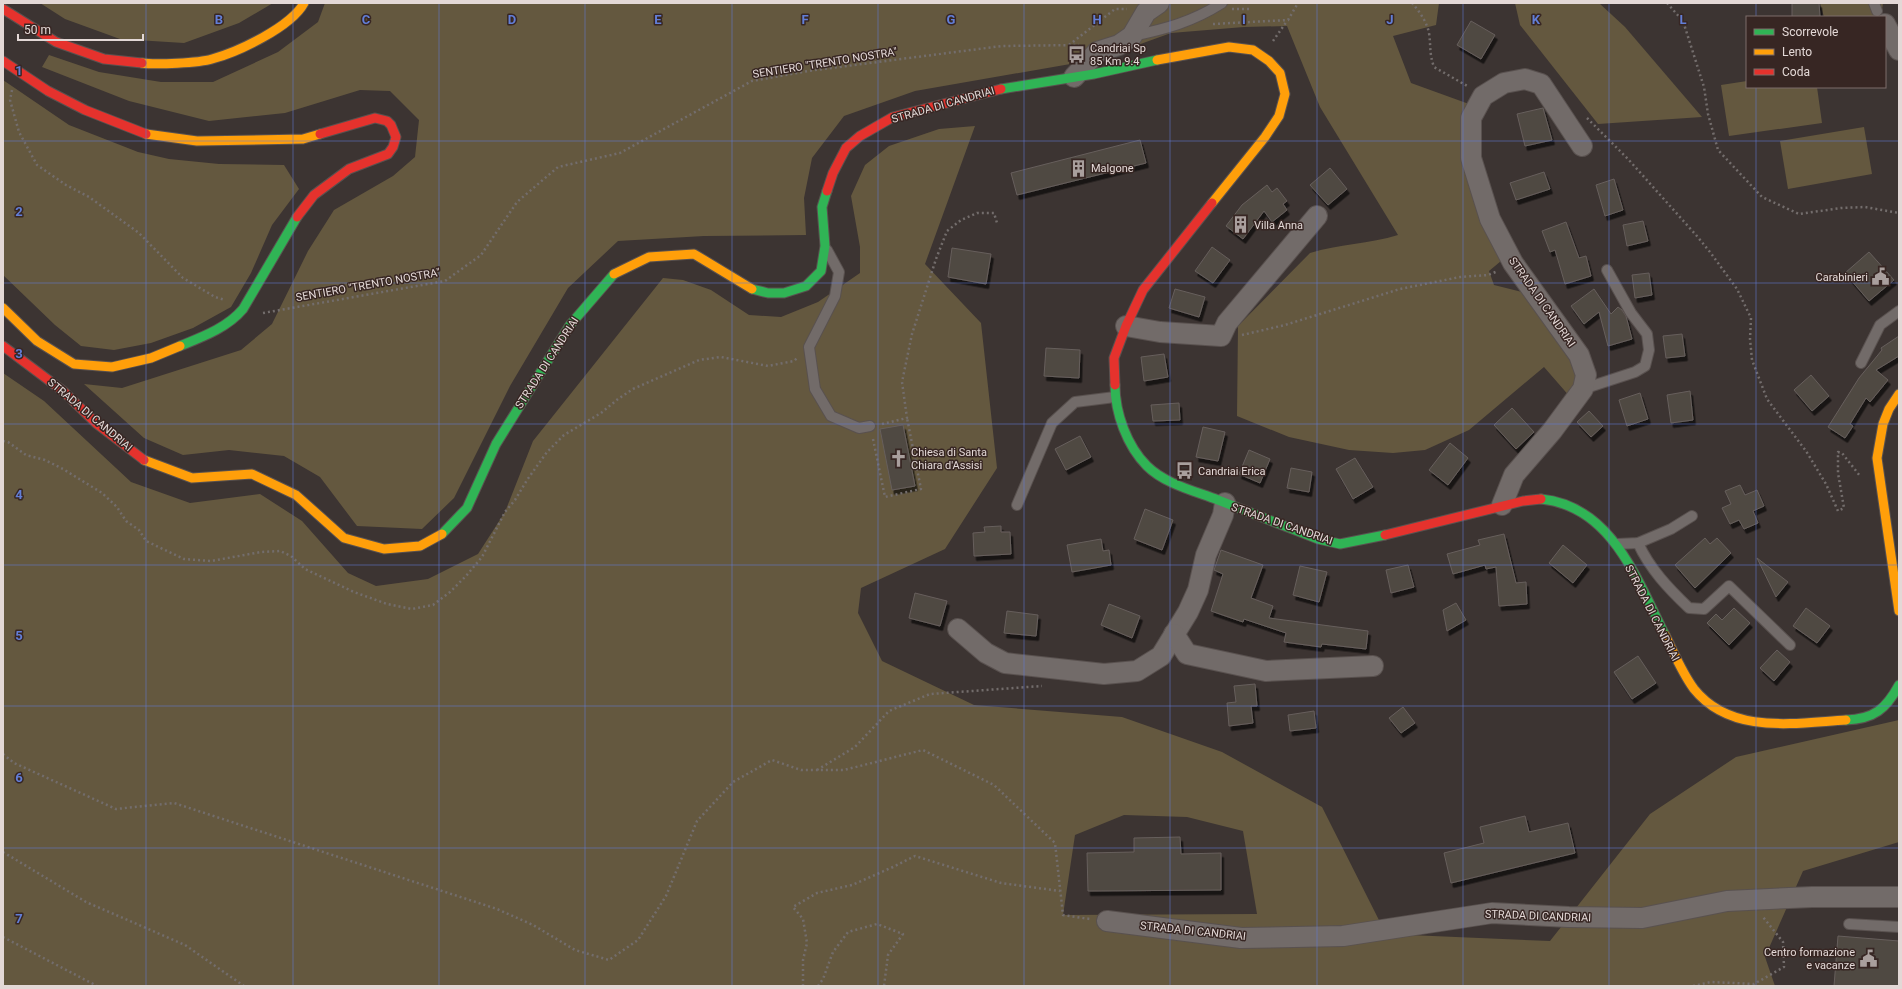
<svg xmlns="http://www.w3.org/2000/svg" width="1902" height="989" font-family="Roboto,sans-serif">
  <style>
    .green { fill: #64583f; fill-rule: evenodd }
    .building { fill: #504842; stroke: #665f5c; filter: url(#shadow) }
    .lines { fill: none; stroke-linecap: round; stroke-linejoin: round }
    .lane-casing { stroke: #59514f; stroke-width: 12 }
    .street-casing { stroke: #59514f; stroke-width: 22 }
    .fast-casing { stroke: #59514f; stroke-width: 11 }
    .slow-casing { stroke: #59514f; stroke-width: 11 }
    .jam-casing { stroke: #59514f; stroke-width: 11 }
    .path { stroke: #736d6c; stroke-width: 2.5; stroke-dasharray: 2 3; stroke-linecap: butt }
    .lane { stroke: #726b69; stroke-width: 10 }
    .street { stroke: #726b69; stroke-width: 20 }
    .fast { stroke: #30b455; stroke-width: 9 }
    .slow { stroke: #ff9f0a; stroke-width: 9 }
    .jam { stroke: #e5322d; stroke-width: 9 }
    .grid { fill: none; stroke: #627ed7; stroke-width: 1; stroke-opacity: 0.55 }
    .labels { text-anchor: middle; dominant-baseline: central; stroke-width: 3; stroke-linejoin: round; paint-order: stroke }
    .poi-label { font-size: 11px; fill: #e3d8d6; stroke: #372623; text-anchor: start }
    .street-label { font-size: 11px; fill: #e3d8d6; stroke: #372623 }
    .grid-label { font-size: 13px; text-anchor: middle; font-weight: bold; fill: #627ed7; stroke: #372623; stroke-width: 3; stroke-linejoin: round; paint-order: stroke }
  </style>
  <defs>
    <filter id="shadow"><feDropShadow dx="2.5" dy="4.5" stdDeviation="0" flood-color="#0009"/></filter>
  </defs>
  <rect width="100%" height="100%" fill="#3c3432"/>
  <!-- green -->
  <g class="green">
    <path d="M40,3H273L239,23L184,43L120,39L65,19Z"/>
    <path d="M325,3H1439L1436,25L1393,36L1411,83L1469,104L1463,121L1460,151L1474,197L1501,261L1489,271L1494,285L1526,293L1579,370L1571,398L1544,367L1469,430L1425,450L1393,453L1349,450L1289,437L1237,416L1238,326L1310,253C1338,244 1370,244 1398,235L1320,107L1287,26L1244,27L1171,33L1099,59L915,91L844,116L812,158L804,198L806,235L704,236L618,241L568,288L510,386L454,498L422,529L357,526L320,477L284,456L229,450L183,455L144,438L84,384L122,388L241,350L272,324L308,251L334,210L393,176L415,157L419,120L390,91L360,90L285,113L209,121L129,101L42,67L49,55L99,72L161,82H213L278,52L318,22Z"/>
    <path d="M1515,3H1599L1625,27L1702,117L1598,124L1520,25Z"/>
    <path d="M1820,3H1883L1881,17H1824Z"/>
    <path d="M3,80L69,125L138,152L169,159L219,164L284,165L299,189L272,225L251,273L231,307L193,328L151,343L114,350L81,346L55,325L3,275Z"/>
    <path d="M1747,81V87H1817L1822,123L1729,136L1721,85Z"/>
    <path d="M975,126L925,264L981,323L997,468L945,549L861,588L858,613L882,661L974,705L1122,717L1222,752L1322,807L1386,934L1550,941L1650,814L1736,757L1899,720V842L1803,871L1765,957L1775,986H3V373L44,401L131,482L190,503L260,494L302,521L348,573L376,586L428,579L478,554L505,512L533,441L663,278L683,280L711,290L749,315L781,317L818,302L860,273V247L851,196L865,165L889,146L939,129ZM1124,815L1187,817L1243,831L1257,914L1063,915L1075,835Z"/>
    <path d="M1864,127L1872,174L1788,189L1780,141Z"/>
  </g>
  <!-- building -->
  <g class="building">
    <path d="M1792,3H1819L1820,17H1792Z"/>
    <path d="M1471,21L1495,35L1481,59L1457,45Z"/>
    <path d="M1543,108L1552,140L1525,146L1517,114Z"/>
    <path d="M1140,140L1146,163L1017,195L1011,173Z"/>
    <path d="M1330,168L1347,189L1328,205L1310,185Z"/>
    <path d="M1544,172L1550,189L1516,200L1510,183Z"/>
    <path d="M1614,179L1623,210L1605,216L1596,185Z"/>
    <path d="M1267,185L1272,192L1277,188L1287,201L1283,204L1287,210L1272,222L1264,211L1243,239L1226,226L1242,205Z"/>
    <path d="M1643,221L1648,241L1627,246L1623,225Z"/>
    <path d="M1566,222L1579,258L1586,256L1591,276L1565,284L1555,250L1550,252L1542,231Z"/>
    <path d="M1212,247L1230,260L1213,283L1195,271Z"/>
    <path d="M952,248L991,254L986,284L948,277Z"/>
    <path d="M1869,252L1894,280L1869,301L1845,273Z"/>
    <path d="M1649,273L1652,295L1635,298L1632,275Z"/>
    <path d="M1175,289L1205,297L1199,317L1169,308Z"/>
    <path d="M1594,289L1611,314L1618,307L1622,310L1626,316L1632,339L1608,346L1599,312L1584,324L1571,306Z"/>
    <path d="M1682,334L1685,356L1666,358L1663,336Z"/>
    <path d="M1899,336V356L1876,370L1888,380L1870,402L1866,398L1850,424L1853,426L1845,438L1828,427L1859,378L1882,350L1881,348Z"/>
    <path d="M1046,348L1080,350L1079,378L1044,376Z"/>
    <path d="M1164,354L1168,377L1144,381L1141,357Z"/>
    <path d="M1811,375L1829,396L1812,411L1794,390Z"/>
    <path d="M1690,391L1693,420L1671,423L1667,395Z"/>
    <path d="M1640,393L1648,419L1627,426L1619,400Z"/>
    <path d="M1179,403L1180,420L1153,421L1151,405Z"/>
    <path d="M1512,408L1534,432L1516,449L1494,425Z"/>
    <path d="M1589,411L1603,426L1591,437L1577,422Z"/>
    <path d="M903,425L915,486L892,490L880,429Z"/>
    <path d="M1203,427L1225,432L1218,461L1196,457Z"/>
    <path d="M1080,436L1091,457L1066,470L1055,449Z"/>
    <path d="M1450,443L1468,458L1448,485L1429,470Z"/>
    <path d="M1249,450L1270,459L1260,483L1239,474Z"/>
    <path d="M1355,458L1373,487L1353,499L1336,469Z"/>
    <path d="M1291,468L1312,472L1309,492L1287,488Z"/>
    <path d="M1740,485L1745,495L1757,490L1764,506L1753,511L1758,523L1744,529L1739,520L1730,524L1722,508L1731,504L1725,491Z"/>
    <path d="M1145,509L1173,520L1162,550L1134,539Z"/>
    <path d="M1001,526V532H1010L1011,554L974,556L973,533L985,532L984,527Z"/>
    <path d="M1504,534L1516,583L1526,582L1527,604L1499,606L1496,567L1486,569L1485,565L1453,574L1447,554L1480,545L1478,540Z"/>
    <path d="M1705,538L1710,544L1717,538L1731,553L1695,588L1675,565Z"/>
    <path d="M1101,539L1103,551L1109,550L1111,565L1072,572L1067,545Z"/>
    <path d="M1563,545L1587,565L1573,583L1549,563Z"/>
    <path d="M1221,550L1263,565L1251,598L1273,606L1269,618L1368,631L1366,649L1322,644L1321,647L1284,642L1286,633L1244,619L1243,622L1211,611L1223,574L1214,570Z"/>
    <path d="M1757,558L1788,582L1776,597Z"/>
    <path d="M1408,565L1414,587L1391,593L1386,570Z"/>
    <path d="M1300,566L1327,572L1319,602L1293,595Z"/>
    <path d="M915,593L947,601L940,626L909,618Z"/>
    <path d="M1456,603L1466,620L1447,631L1443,610Z"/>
    <path d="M1109,604L1140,616L1132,638L1101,625Z"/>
    <path d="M1734,608L1750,623L1729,645L1707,623L1716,614L1722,620Z"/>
    <path d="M1806,608L1830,626L1817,643L1793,626Z"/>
    <path d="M1007,611L1038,615L1036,636L1004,633Z"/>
    <path d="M1777,650L1790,662L1774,681L1760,668Z"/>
    <path d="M1638,656L1656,683L1632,699L1614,672Z"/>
    <path d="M1255,684L1257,706H1251L1253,723L1229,726L1227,703L1236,702L1234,686Z"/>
    <path d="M1403,707L1415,723L1401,733L1389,718Z"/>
    <path d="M1314,711L1316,728L1290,731L1288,715Z"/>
    <path d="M1525,816L1529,832L1568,823L1575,853L1451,883L1444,853L1484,843L1480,827Z"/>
    <path d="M1180,837L1181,854L1221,853V890L1088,891L1087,853L1134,852V838Z"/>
    <path d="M1838,936L1899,941V986H1834Z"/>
  </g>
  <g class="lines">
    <defs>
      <g id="lane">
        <path d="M1874,3L1877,11"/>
        <path d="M1132,36C1166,29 1192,22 1222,3"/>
        <path d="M827,250L839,272L835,296L809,347L815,389L831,416L859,428L870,426"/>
        <path d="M1861,363L1880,325L1899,311"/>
        <path d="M1583,389L1635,372L1645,366L1649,350L1647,334L1631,313L1607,270"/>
        <path d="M1017,505L1052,423L1075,402L1115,397"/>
        <path d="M1638,543C1650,569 1668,588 1689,608L1704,609L1729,586L1790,645"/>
        <path d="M1617,544L1638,543L1671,529L1692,516"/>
        <path d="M1849,924L1899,927"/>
      </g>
      <g id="street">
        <path d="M1885,24L1899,50"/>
        <path d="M1074,77L1097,52L1119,45L1132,36L1146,12L1159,3"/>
        <path d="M1126,326L1160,332L1221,336L1227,323L1317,216"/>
        <path d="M1502,505L1514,475L1552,431L1583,389L1586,375L1579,355L1513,263L1490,219L1471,158V118L1483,96L1504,83L1525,79L1541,84L1582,146"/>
        <path d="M958,629L986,653L1005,663L1104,674L1137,671L1161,656L1188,612L1198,590L1206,555L1223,515L1225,503"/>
        <path d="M1174,634L1187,654L1266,671L1373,666"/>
        <path d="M1107,921L1241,938L1343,936L1492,913L1569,917L1642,918L1727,901L1812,897H1899"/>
      </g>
      <g id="fast">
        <path d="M1001,89L1094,74L1157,60"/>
        <path d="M752,289L768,293H784L806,286L821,271L825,246L822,207L827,191"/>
        <path d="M180,346C202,337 227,328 243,309L297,217"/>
        <path d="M1115,385C1115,413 1127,446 1147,466C1165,484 1195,491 1218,500C1251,513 1285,526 1318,539L1340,544L1385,535"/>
        <path d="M1541,499C1612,506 1637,580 1665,635"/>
        <path d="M442,534L467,508L496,444L570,325L614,274"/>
        <path d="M1846,720C1874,719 1886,709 1899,685"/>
      </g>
      <g id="slow">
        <path d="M1157,60L1229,47L1253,50L1269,61L1280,73L1285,94L1279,116L1265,137L1212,203"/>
        <path d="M142,63C155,65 199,63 212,59C238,52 291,27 304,3"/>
        <path d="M146,134L197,141L303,139L320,134"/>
        <path d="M614,274L649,257L694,254L752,289"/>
        <path d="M3,308L37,341L74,364L112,367L151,358L180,346"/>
        <path d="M1899,394L1889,409L1883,424L1877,458L1899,611"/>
        <path d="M144,460L192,478L252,474L296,495L344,538L384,549L420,546L442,534"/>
        <path d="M1665,635C1674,653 1682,673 1694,689C1731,735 1794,723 1846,720"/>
      </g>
      <g id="jam">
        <path d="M3,9L56,42L104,59L142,63"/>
        <path d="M3,61L48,91L85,110L146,134"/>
        <path d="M827,191L833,173L846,148L860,136L893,117L1001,89"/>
        <path d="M297,217L314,195L349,169L388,154L393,147L396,137L391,125L387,121L375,118L320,134"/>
        <path d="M3,346L63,391L97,424L144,460"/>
        <path d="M1115,385L1114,358L1126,326L1143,290L1212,203"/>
        <path d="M1385,535L1523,501L1541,499"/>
      </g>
    </defs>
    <!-- lane casing -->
    <use href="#lane" class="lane-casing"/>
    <!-- street casing -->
    <use href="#street" class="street-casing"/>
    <!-- fast casing -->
    <use href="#fast" class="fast-casing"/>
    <!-- slow casing -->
    <use href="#slow" class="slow-casing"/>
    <!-- jam casing -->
    <use href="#jam" class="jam-casing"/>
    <!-- path -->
    <g class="path">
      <path d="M1412,3C1419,11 1427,22 1429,33C1431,46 1429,53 1434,67L1469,87"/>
      <path d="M1667,3L1683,21L1704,87L1708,114L1718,150L1762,197L1799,214L1841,208L1865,207L1899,213"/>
      <path d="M1232,9H1250"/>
      <path d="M1213,24L1288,20L1298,3"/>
      <path d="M1273,41L1287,21"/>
      <path d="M1069,45L1115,9H1127"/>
      <path d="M12,90L10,100L19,132L37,165L66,185L89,197L139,233L183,278L215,297L225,300"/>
      <path d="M1587,118L1628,159L1696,235L1710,252L1737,289L1751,318L1750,339L1752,360L1767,399L1806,451L1826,484L1838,511L1844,508L1838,473V452L1842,453L1860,476"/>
      <path d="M263,313L445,281L481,255L517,202L558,167L620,153L752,81L808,71L1002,46L1079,45"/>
      <path d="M1242,335L1285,325L1400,289L1460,277L1488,275L1498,271"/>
      <path d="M882,424L907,418L902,382L912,334L936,259L947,231L961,220L977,213H994L997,223"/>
      <path d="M873,439L885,497L921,489L907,418"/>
      <path d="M3,441L8,442L26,455L45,460L63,469L102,493L117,507L126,521L139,530L146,541L184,559L211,561L261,552L280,551L291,556L305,569L354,592L387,604L412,609L433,605L450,592L466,576L482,557L505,512L515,500L527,480L547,452L564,435L601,413L618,399L633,389L699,360L721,357L768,366L794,361L797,358"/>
      <path d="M3,754L14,763L116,809L174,803L497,909L533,925L575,950L609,960L638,940L666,896L697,821L733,782L772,760L801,770H844L923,750L994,785L1055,843L1063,915L1090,919"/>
      <path d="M817,770L855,747L889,711L930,694L1042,686"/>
      <path d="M3,852L86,902L185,945L244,986"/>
      <path d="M3,937L97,986"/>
      <path d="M803,986V960L807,943L803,919L793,907L817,893L852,885L893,867L915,856L1001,883L1060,891"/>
      <path d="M818,986L823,979L833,952L848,932L877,924L903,934L888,955L884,986"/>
      <path d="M1693,986L1711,982L1754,984L1784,967L1783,942L1763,917"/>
    </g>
    <!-- lane -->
    <use href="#lane" class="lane"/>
    <!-- street -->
    <use href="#street" class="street"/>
    <!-- fast -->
    <use href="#fast" class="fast"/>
    <!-- slow -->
    <use href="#slow" class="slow"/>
    <!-- jam -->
    <use href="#jam" class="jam"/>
  </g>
  <!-- grid -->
  <path class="grid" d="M146,3V986M293,3V986M439,3V986M585,3V986M732,3V986M878,3V986M1024,3V986M1170,3V986M1317,3V986M1463,3V986M1609,3V986M1756,3V17M1756,87V986M3,141H1899M3,283H1899M3,424H1899M3,565H1899M3,706H1899M3,848H1899"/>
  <!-- icons -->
  <defs>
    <symbol id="bus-bare" viewBox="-9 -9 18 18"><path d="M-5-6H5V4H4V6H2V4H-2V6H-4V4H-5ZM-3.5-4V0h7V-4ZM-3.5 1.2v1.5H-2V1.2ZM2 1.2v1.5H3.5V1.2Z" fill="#a99f9d" stroke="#372623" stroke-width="2.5" paint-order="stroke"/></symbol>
    <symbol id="building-bare" viewBox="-9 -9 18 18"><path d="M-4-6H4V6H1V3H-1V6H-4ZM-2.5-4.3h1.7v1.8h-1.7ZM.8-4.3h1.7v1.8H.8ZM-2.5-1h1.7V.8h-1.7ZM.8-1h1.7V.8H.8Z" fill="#a99f9d" stroke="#372623" stroke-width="2.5" paint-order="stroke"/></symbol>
    <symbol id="civic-bare" viewBox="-9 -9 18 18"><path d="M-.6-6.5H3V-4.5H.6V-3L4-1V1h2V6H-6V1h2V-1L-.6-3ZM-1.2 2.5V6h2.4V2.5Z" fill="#a99f9d" stroke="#372623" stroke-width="2.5" paint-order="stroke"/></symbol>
    <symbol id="church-bare" viewBox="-9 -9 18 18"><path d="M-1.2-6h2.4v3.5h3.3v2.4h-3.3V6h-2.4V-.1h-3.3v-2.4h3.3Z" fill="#a99f9d" stroke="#372623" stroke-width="2.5" paint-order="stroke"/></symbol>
  </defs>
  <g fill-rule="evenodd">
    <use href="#bus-bare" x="1064" y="42" width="25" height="25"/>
    <use href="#building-bare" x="1066" y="156" width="25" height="25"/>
    <use href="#building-bare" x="1228" y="212" width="25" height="25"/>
    <use href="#civic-bare" x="1868" y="264" width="25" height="25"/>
    <use href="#church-bare" x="886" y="446" width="25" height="25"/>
    <use href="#bus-bare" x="1172" y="458" width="25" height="25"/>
    <use href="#civic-bare" x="1856" y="946" width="25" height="25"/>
  </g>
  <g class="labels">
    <!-- poi labels -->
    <g class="poi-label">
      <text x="1090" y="48">Candriai Sp<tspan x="1090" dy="13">85 Km 9.4</tspan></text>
      <text x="1091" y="168">Malgone</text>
      <text x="1254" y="225">Villa Anna</text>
      <text x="1868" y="277" text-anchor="end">Carabinieri</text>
      <text x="911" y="452">Chiesa di Santa<tspan x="911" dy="13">Chiara d'Assisi</tspan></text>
      <text x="1198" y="471">Candriai Erica</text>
      <text x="1855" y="952" text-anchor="end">Centro formazione<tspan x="1855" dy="13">e vacanze</tspan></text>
    </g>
    <!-- street labels -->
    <g class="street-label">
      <text transform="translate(825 63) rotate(-9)">SENTIERO "TRENTO NOSTRA"</text>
      <text transform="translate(943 105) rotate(-16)">STRADA DI CANDRIAI</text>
      <text transform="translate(368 285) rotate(-10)">SENTIERO "TRENTO NOSTRA"</text>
      <text transform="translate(1542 302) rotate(55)">STRADA DI CANDRIAI</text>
      <text transform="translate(547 363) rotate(-57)">STRADA DI CANDRIAI</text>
      <text transform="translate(90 415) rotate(40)">STRADA DI CANDRIAI</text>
      <text transform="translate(1282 524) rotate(19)">STRADA DI CANDRIAI</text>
      <text transform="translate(1652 613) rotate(63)">STRADA DI CANDRIAI</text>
      <text transform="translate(1538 916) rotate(2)">STRADA DI CANDRIAI</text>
      <text transform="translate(1193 931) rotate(6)">STRADA DI CANDRIAI</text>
    </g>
  </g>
  <g class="grid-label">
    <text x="219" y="24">B</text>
    <text x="366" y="24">C</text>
    <text x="512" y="24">D</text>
    <text x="658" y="24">E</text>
    <text x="805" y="24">F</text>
    <text x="951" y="24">G</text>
    <text x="1097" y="24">H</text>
    <text x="1244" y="24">I</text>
    <text x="1390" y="24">J</text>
    <text x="1536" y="24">K</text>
    <text x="1683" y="24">L</text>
    <text x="19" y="75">1</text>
    <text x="19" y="216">2</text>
    <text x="19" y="358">3</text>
    <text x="19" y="499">4</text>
    <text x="19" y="640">5</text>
    <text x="19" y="782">6</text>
    <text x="19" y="923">7</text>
  </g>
  <!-- border -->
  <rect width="1902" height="989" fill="none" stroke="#e3d8d6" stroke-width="8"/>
  <!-- legend -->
  <rect x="1746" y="16" width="140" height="72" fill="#372623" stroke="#7c6d6b"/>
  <rect x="1754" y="29" width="20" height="6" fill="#30b455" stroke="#7c6d6b"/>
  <text x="1782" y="36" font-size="12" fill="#e3d8d6">Scorrevole</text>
  <rect x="1754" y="49" width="20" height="6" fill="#ff9f0a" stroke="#7c6d6b"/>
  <text x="1782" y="56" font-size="12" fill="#e3d8d6">Lento</text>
  <rect x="1754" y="69" width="20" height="6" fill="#e5322d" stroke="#7c6d6b"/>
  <text x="1782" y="76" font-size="12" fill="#e3d8d6">Coda</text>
  <!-- scale -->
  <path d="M18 34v6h125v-6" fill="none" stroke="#e3d8d6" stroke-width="2"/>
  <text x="24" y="34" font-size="12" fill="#e3d8d6" stroke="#372623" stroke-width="3" paint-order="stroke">50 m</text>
</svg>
